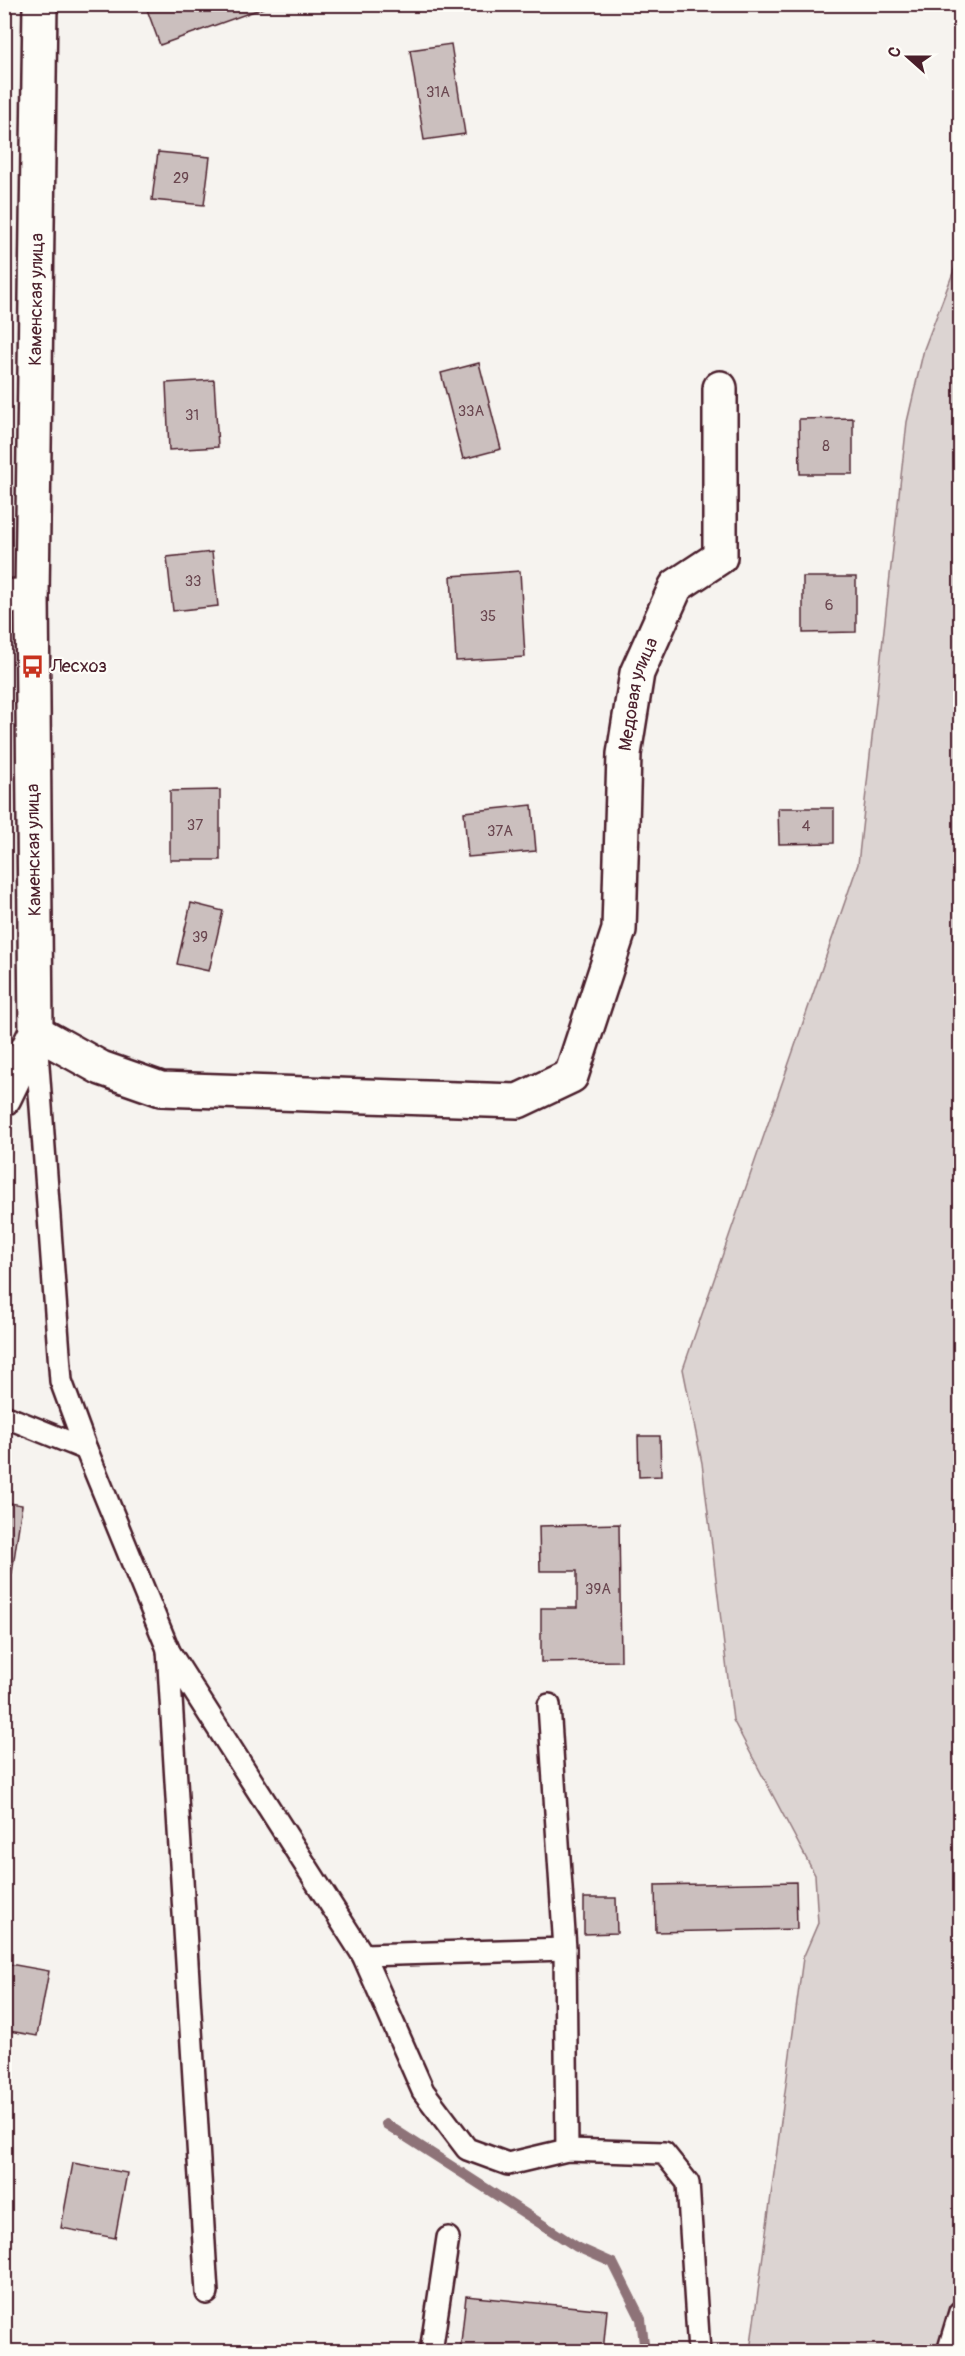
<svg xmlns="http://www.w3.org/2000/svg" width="965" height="2356" font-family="Pangolin,sans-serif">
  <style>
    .green { fill: #dcd4d2; stroke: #937a7e; stroke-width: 1.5 }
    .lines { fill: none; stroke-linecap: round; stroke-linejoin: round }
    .stream { stroke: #8e7378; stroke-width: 10 }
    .building { fill: #cbbfbe; stroke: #4a1f2b; stroke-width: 1.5 }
    .lane-casing { stroke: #4a1f2b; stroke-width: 26 }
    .street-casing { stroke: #4a1f2b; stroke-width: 38 }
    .lane { stroke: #fdfcf7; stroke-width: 21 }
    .street { stroke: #fdfcf7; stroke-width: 33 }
    .labels { text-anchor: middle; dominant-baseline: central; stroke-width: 4.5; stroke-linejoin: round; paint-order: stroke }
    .number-label { font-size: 15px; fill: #6a4750 }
    .street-label { font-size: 18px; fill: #4a1f2b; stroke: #fdfcf7 }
    .poi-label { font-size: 18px; fill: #4a1f2b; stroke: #fdfcf7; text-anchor: start }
  </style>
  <rect width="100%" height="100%" fill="#f6f3ef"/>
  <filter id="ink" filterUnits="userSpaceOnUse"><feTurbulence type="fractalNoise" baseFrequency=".0167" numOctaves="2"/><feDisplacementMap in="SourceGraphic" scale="12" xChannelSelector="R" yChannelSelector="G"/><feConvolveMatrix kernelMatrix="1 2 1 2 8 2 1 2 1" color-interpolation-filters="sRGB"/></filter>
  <g filter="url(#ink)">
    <!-- green -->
    <path class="green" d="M960,261V2351H750L803,1958L818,1923L815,1875L733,1720L702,1463L683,1369L858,864L907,422L924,349L956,265Z"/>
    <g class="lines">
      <!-- stream -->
      <path class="stream" d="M386,2124L577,2247L613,2263L641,2319L645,2352"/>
    </g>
    <!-- building -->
    <g class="building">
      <path d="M145,4H262L263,8L160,45Z"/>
      <path d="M451,44L465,134L424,140L410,50Z"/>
      <path d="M158,152L210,157L204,205L152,200Z"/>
      <path d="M479,363L501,449L463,459L441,373Z"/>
      <path d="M214,380L218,447L169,450L166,383Z"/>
      <path d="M853,418V474H800L799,419Z"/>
      <path d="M212,552L218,606L173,611L167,557Z"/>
      <path d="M520,571L525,657L456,661L451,576Z"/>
      <path d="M803,577H856V632L803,633Z"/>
      <path d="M220,790V860H170V791Z"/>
      <path d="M532,805L536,851L468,857L464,812Z"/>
      <path d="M778,808H834V843L779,844Z"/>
      <path d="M191,903L223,911L209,971L177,964Z"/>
      <path d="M638,1436H660L661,1476L639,1477Z"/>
      <path d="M4,1502L22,1505L12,1573L4,1572Z"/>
      <path d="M619,1524L621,1661L541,1662V1608H577V1571H540L539,1526Z"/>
      <path d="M796,1882L797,1929L656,1932L655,1885Z"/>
      <path d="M584,1898H616L617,1933L584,1934Z"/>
      <path d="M4,1963L49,1971L37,2036L4,2030Z"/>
      <path d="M73,2163L127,2173L115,2238L61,2228Z"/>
      <path d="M466,2296L607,2310L603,2352H460Z"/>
    </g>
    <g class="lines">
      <defs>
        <g id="lane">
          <path d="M36,1038L61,1381L86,1449L168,1649L207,2293"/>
          <path d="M4,1416L86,1449"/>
          <path d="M168,1650L363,1955L423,2091L467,2149L508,2164L567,2150L664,2153L688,2183L699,2352"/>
          <path d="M549,1705L565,1949L567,2150"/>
          <path d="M363,1955L565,1949"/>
          <path d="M431,2352L448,2238"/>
          <path d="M948,2352L960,2312"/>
        </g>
        <g id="street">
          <path d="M4,597L32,595"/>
          <path id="s1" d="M36,1032L101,1068L161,1089L518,1101L571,1076L619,930L624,754L637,673L676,586L720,557V388"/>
          <path id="s2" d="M4,1098L36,1032L32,595L40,4"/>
        </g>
      </defs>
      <!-- lane casing -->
      <use href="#lane" class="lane-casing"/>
      <!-- street casing -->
      <use href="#street" class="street-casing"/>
      <!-- lane -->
      <use href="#lane" class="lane"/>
      <!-- street -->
      <use href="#street" class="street"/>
    </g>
  </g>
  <!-- icons -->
  <defs>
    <symbol id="bus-bare" viewBox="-9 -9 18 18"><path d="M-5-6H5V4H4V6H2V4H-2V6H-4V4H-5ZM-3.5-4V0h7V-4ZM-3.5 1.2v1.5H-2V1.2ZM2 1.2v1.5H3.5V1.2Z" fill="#c8321e" stroke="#fdfcf7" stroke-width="2.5" paint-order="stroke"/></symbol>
  </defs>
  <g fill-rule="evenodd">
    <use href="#bus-bare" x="16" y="650" width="33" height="33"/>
  </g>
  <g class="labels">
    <!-- number labels -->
    <g class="number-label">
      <text x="438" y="92">31А</text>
      <text x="181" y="178">29</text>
      <text x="471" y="411">33А</text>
      <text x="192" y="415">31</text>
      <text x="826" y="446">8</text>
      <text x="193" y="581">33</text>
      <text x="829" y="605">6</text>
      <text x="488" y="616">35</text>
      <text x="195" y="825">37</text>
      <text x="806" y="826">4</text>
      <text x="500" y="831">37А</text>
      <text x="200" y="937">39</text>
      <text x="598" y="1589">39А</text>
    </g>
    <!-- street labels -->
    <g class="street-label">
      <text stroke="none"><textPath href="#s2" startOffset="806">Каменская улица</textPath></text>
      <text stroke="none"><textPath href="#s1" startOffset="945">Медовая улица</textPath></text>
      <text transform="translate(34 850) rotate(-91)">Каменская улица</text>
    </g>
    <!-- poi labels -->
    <g class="poi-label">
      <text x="51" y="666">Лесхоз</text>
    </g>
  </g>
  <!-- margin -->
  <rect width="965" height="2356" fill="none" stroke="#fdfcf7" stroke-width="24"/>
  <rect x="12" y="12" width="941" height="2332" fill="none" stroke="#4a1f2b" stroke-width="2" filter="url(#ink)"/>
  <!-- north arrow -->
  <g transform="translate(908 57) rotate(291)" stroke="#fdfcf7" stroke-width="4.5" paint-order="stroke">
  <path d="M0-4.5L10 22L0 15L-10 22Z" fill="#4a1f2b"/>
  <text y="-9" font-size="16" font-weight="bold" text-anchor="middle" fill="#4a1f2b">С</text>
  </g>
</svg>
